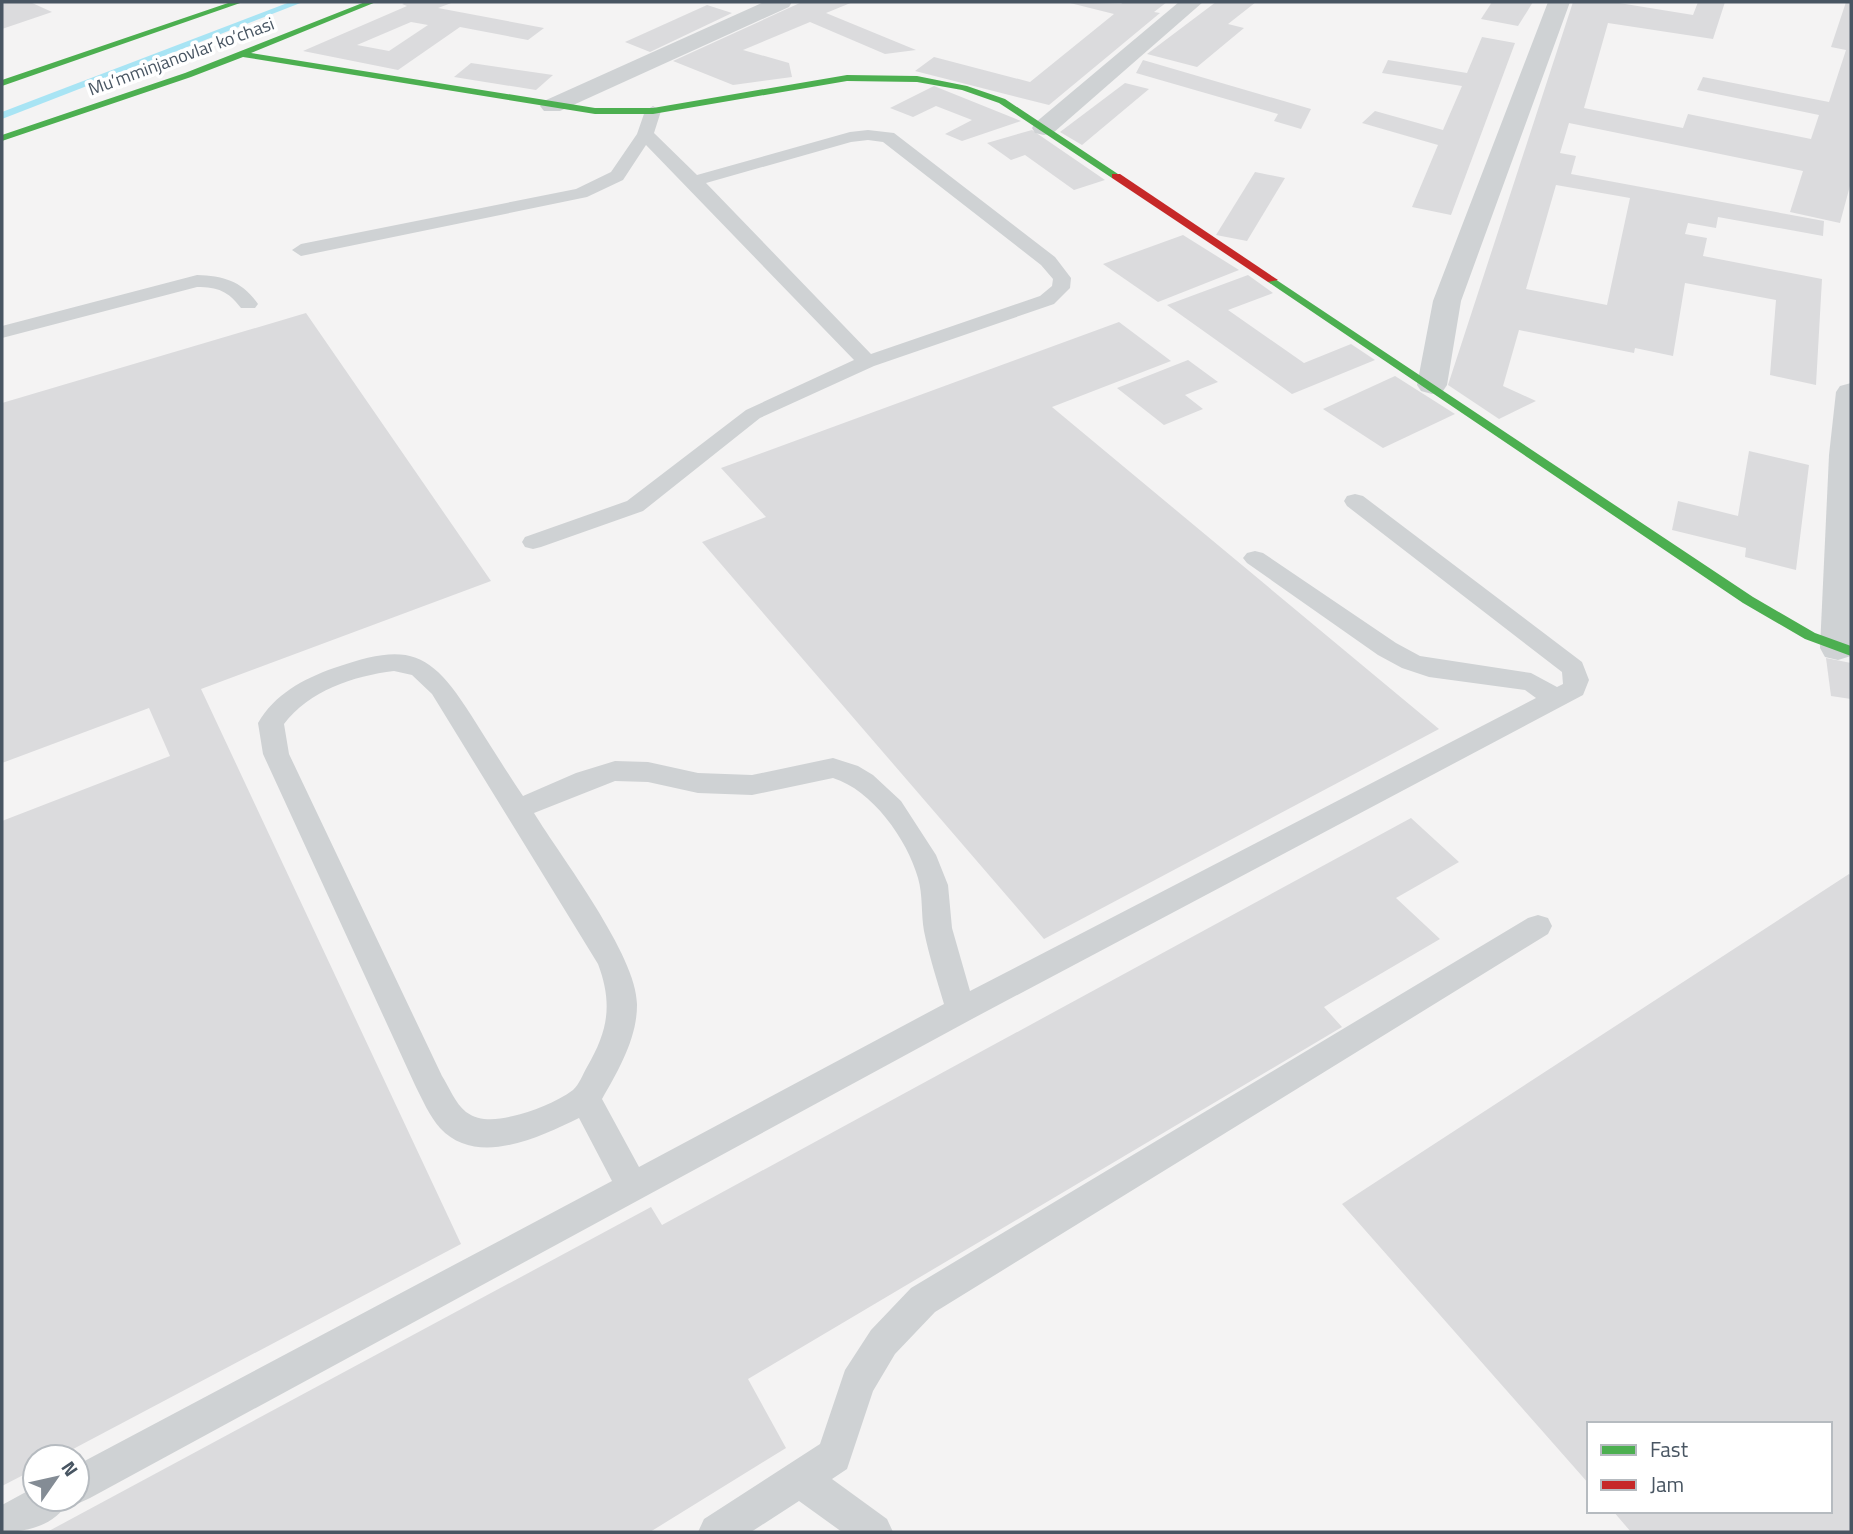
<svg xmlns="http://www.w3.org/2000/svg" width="1853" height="1534" font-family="'Titillium Web',sans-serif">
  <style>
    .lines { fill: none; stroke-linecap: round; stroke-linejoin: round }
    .stream { fill: #a8e4f4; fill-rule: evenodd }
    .building { fill: #dbdbdd; fill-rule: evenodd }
    .lane { fill: #cfd2d4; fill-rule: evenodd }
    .street { fill: #cfd2d4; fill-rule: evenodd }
    .fast { fill: #4caf50; fill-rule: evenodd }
    .jam { fill: #c62828; fill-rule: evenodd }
    .labels { text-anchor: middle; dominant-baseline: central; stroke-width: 7; stroke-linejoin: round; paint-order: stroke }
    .far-street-label { font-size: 18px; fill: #485562; stroke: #fff }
  </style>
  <rect width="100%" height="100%" fill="#f4f3f3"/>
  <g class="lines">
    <!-- stream -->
    <path class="stream" d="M290,2H303L2,119V112Z"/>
  </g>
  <!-- building -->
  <g class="building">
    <path d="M2,2H30L52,12L2,29Z"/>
    <path d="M406,2H454L438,8L544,28L528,40L460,27L398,70L303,51L407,6L402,4ZM411,22L428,25L389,51L357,45Z"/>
    <path d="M802,2H853L826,13L916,50L885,54L810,22L743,50L789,63L792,77L733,85L673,61Z"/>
    <path d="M1066,2L1121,4L1124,2H1167L1154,12L1160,13L1049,105L915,71L934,57L1030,82L1114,14Z"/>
    <path d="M1216,2H1256L1228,24L1244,28L1197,67L1147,54Z"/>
    <path d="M1492,2H1533L1518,26L1481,19Z"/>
    <path d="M1573,2H1613L1693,15L1698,2H1725L1713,39L1608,23L1584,108L1683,128L1688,114L1811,139L1819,115L1697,90L1703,77L1829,102L1846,50L1831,47L1846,2H1851V182L1840,223L1790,212L1803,171L1569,123L1560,153L1576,156L1571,174L1824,221L1823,236L1718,217L1716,228L1688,223L1685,234L1707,238L1703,256L1822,279L1816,385L1770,375L1776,300L1685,283L1673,356L1635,348L1634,353L1519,330L1503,386L1536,401L1499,419L1448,385ZM1556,185L1630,198L1607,305L1526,289Z"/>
    <path d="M707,5L732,13L650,52L625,42Z"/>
    <path d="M1482,37L1515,43L1451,215L1412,207L1438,145L1362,123L1375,111L1443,130L1462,86L1382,73L1388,60L1467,73Z"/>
    <path d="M1143,60L1311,109L1301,129L1274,121L1278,114L1136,73Z"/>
    <path d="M471,63L553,75L536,90L454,77Z"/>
    <path d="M1125,83L1149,89L1082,145L1060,132Z"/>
    <path d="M934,86L1021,121L962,141L945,134L972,120L936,106L913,117L890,108Z"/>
    <path d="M1032,130L1105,180L1074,190L1025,155L1011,160L987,143Z"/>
    <path d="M1255,172L1285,178L1247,241L1216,235Z"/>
    <path d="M1183,235L1239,270L1158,302L1103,264Z"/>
    <path d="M1248,275L1273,293L1228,310L1304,363L1351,344L1375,360L1292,394L1167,305Z"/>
    <path d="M306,313L491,581L201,689L461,1244L58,1457H35V1469L2,1486V821L170,756L149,708L2,763V403Z"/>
    <path d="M1119,322L1171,361L1052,407L1439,729L1044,939L702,542L766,517L721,468Z"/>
    <path d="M1188,360L1218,382L1185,395L1203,409L1164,425L1117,388Z"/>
    <path d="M1395,376L1455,414L1383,448L1323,409Z"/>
    <path d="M1749,451L1809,465L1796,570L1745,557L1746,548L1672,530L1678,501L1738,516Z"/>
    <path d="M1826,658L1851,663V699L1831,696Z"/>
    <path d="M1411,818L1459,862L1396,898L1440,939L1324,1007L1342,1027L748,1379L786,1448L650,1532H47L651,1207L662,1225Z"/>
    <path d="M1849,874L1851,876V1532H1631L1613,1511H1830V1424H1589V1484L1342,1204Z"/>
  </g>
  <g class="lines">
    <!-- lane -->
    <g class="lane">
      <path d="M653,106L661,111L654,133L697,175L850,132L868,130L894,133L1055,257L1071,278L1070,288L1054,304L874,366L760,418L643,511L541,547L533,549L525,547L522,542L525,537L627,501L746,410L854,360L646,145L623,180L587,197L301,256L292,250L301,244L576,189L611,172L637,134L645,111ZM868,140L883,142L1041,265L1053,279L1052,286L1040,296L871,354L706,183L851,142Z"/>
      <path d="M197,275C224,276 242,281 258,304L255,308H241C228,291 218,287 197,287L2,338V326Z"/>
      <path d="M1355,494L1363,496L1582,662L1589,680L1583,695L972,1019L90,1498L77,1504L68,1500C58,1525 27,1532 2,1532V1505L35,1487V1499H77V1465L612,1181L579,1118C540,1137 477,1168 440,1128C430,1117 422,1099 415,1085L263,754L258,723C275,694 303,679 334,668C408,642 430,650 471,715C488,742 505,769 523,796L576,773L615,761L648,762L698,773L752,775L833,758L858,766L873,775L901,801L936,855L948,885L952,928L970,991L1536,698L1525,690L1429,677L1402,668L1378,655L1247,563L1243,558L1247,553L1255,551L1263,553L1396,643L1420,656L1531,673L1557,687L1563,684L1562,672L1347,506L1344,501L1347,496ZM394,671L412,675L432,694L598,964C613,1004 608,1031 587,1067C583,1074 579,1085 573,1090C557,1102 531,1112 513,1116C497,1120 480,1122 466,1112C455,1103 449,1087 442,1076L289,754L284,724C309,691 353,676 394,671ZM833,778C872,790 907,839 918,878C923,895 921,914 924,931C929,956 937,980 944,1004L639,1167L602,1099C618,1071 637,1039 637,1005C638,957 561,857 534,813L615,781L648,782L698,793L752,795Z"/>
      <path d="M1538,915L1548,918L1552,926L1548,934L935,1312L895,1354L873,1391L847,1469L832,1479L887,1519L893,1532H842L799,1501L751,1532H698L704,1519L820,1444L845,1370L871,1330L911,1288L1528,918Z"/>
    </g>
    <!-- street -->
    <g class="street">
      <path d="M764,2H792L789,7L560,111H544L540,106L544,101Z"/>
      <path d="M1179,2H1203L1053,133L1044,135L1035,133L1032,128L1035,123Z"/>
      <path d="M1548,2H1570L1461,301L1447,385L1443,391L1432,394L1421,391L1417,385L1433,301Z"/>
      <path d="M1851,383V656L1838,660L1825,657L1820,648L1829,455L1836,392L1840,386Z"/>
    </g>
    <!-- fast -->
    <g class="fast">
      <path d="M231,2H243L2,86V80Z"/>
      <path d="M365,2H376L251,53L595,108H653L847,75L917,76L967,86L1005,99L1121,176L1112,178L999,103L962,90L917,82L847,81L653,114H595L243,57L191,77L2,141V135L185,73Z"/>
      <path d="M1272,277L1753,597L1815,633L1851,646V656L1805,639L1743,603L1268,282V278Z"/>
    </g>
    <!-- jam -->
    <path class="jam" d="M1112,174H1120L1278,280L1268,282L1112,178Z"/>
  </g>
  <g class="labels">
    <!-- far-street labels -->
    <g class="far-street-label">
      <text transform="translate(181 56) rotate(-20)">Mu’mminjanovlar ko‘chasi</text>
    </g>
  </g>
  <!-- border -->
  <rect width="1853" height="1534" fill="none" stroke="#485562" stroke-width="7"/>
  <!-- legend -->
  <rect x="1587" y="1422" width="245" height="91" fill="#ffffff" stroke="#b6bbc0" stroke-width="2"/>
  <rect x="1601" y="1445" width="35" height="10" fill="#4caf50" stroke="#b6bbc0" stroke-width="2"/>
  <text x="1650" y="1457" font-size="21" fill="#485562">Fast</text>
  <rect x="1601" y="1480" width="35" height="10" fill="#c62828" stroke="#b6bbc0" stroke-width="2"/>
  <text x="1650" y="1492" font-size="21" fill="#485562">Jam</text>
  <!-- north arrow -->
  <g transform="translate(56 1478) rotate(56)"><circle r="33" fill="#ffffff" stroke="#b6bbc0" stroke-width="2"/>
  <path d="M0-5L12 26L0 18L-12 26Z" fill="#848c95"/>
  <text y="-10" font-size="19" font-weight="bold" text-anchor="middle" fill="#485562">N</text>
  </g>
</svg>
